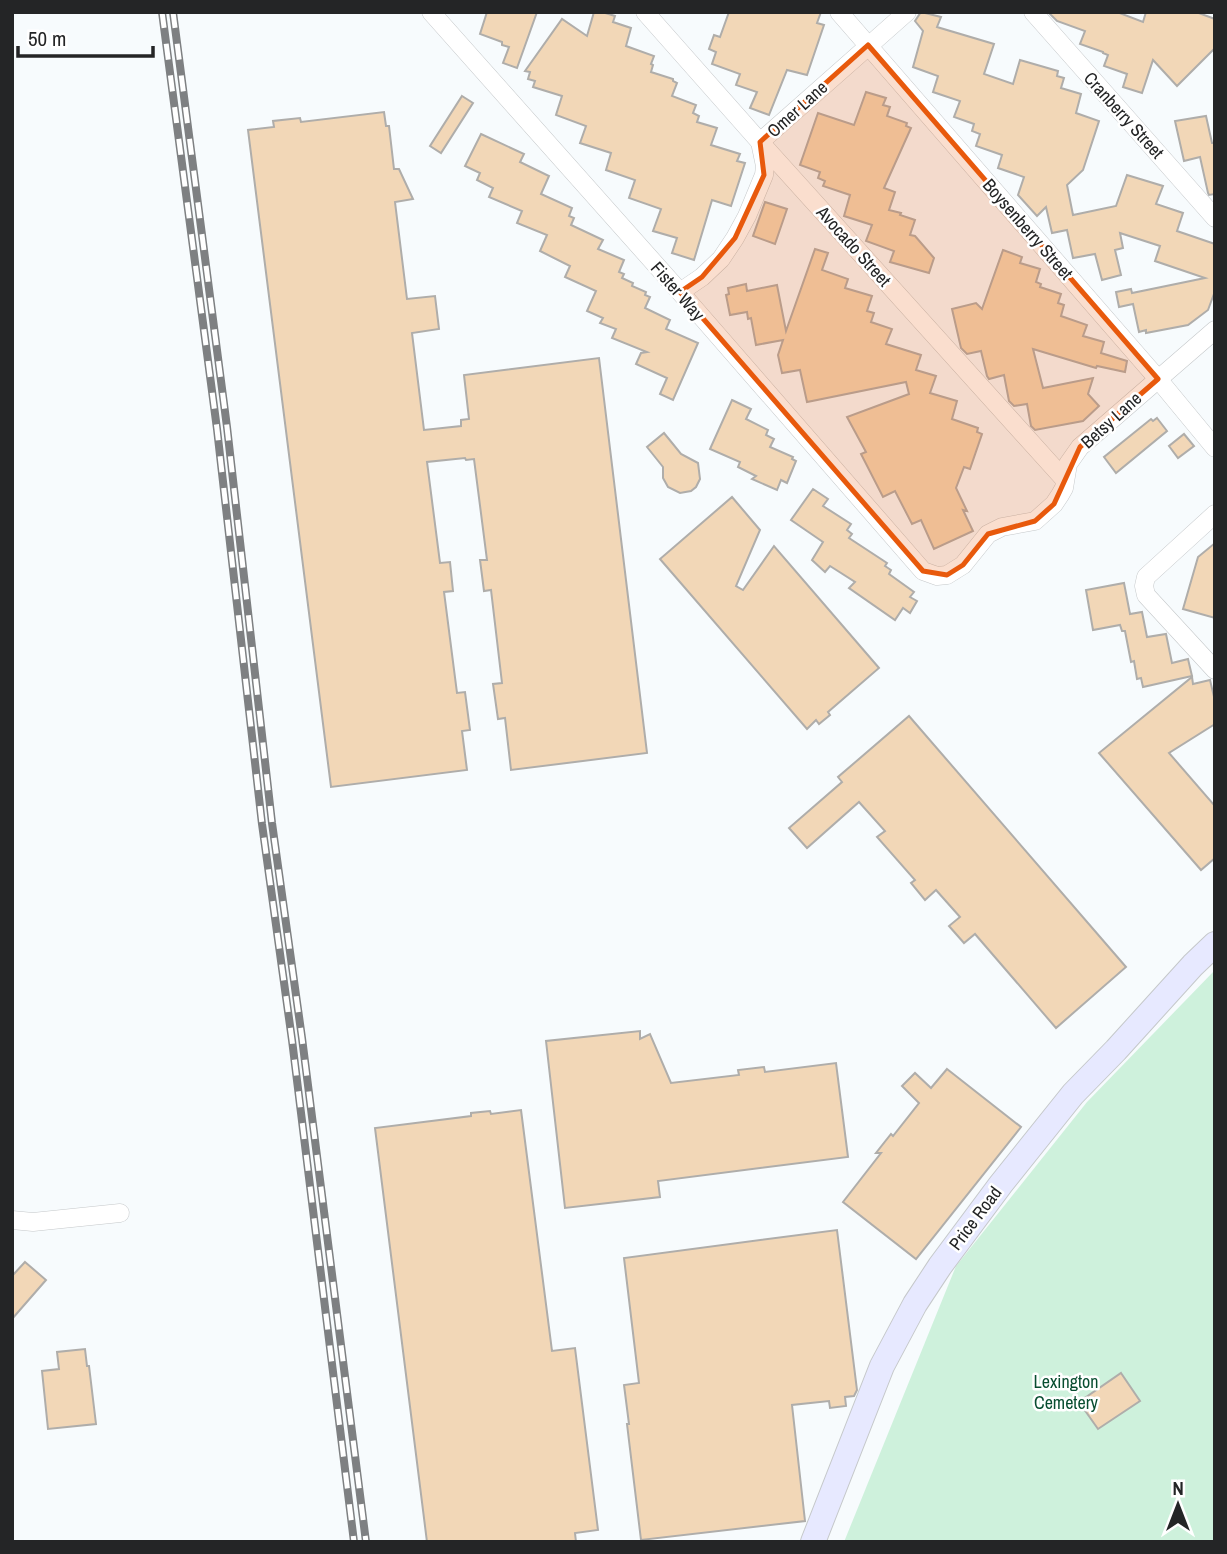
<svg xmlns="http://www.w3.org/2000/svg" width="1227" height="1554" font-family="'Archivo Narrow',sans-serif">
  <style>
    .green { fill: #cef1dc }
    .building { fill: #f2d7b7; stroke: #afadaa; stroke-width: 2 }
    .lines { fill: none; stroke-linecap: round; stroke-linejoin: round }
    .street-casing { stroke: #c5c8ca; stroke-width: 19 }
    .secondary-casing { stroke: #c5c8ca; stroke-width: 26 }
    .street { stroke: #fff; stroke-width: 18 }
    .secondary { stroke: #e7e9ff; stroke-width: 24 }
    .rail-casing { stroke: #7e8082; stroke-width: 8 }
    .rail { stroke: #fff; stroke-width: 5; stroke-dasharray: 16; stroke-linecap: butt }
    .marked { fill: #e8590c; fill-opacity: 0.2; stroke: #e8590c; stroke-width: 5; stroke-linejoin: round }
    .labels { text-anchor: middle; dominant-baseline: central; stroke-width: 5; stroke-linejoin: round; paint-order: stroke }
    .street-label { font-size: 18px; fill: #242526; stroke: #fff }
    .park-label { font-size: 18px; fill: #084d30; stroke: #fff }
  </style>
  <rect width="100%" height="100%" fill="#f7fbfd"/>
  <!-- green -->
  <path class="green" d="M1215,970V1542H844L956,1266L1087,1102Z"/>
  <!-- building -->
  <g class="building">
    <path d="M487,12H537L517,68L503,63L509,47L502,45V42L480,34Z"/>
    <path d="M594,12H602L615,16L613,22L631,28L626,46L654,56L651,64L653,65L651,72L673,79V81L677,83L672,96L696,105L693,113L699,116L697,122L717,128L711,145L740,154L737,161L745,163L731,206L712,200L694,260L672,253L677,238L653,231L661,209L629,198L635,180L606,170L611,153L580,143L586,126L556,115L562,96L533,87L535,81L528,79L530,72L525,71L562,19L587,36Z"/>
    <path d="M729,12H821L817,23L824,25L807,75L787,70L769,115L750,108L757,92L736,85L740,74L712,64L716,52L709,49L714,35L720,37Z"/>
    <path d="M921,12L941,17L937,27L994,44L984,74L1013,84L1020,60L1058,71L1057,76L1064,78L1061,88L1081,94L1076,113L1099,121L1083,170L1067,185L1073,215L1116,206L1127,175L1163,186L1156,204L1183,213L1177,231L1215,244V291L1208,310L1188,325L1146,333V330L1139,332L1133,304L1119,307L1116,292L1131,289L1132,293L1205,278L1155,261L1160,246L1120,233L1123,248L1115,250L1121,275L1102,280L1095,254L1073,258L1067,230L1052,233L1046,207L1037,216L1018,195L1024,177L998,168L1002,155L976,146L980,134L972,131L974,124L954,117L960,101L933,92L938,76L913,67L923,31L915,21Z"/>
    <path d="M1048,12H1117L1143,22L1146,12H1196L1215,19V48L1177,86L1153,60L1142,93L1123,87L1127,74L1104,66L1108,55L1103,53V52L1080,44L1085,31L1057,21Z"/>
    <path d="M866,92L886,98L883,105L890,107L887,116L907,123L906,126L911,128L884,188L895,192L889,210L901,213L900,215L915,220L910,235L915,236L934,258L929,273L890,262L894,251L866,241L872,225L844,216L850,195L823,186L825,181L818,178L820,172L800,165L818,113L854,125Z"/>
    <path d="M462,96L473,103L441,153L430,146Z"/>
    <path d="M384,112L386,126H389L394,169H399L413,199L395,202L407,299L435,296L439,329L412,333L424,430L461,426V420L469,419L464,375L599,358L647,753L511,770L505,718L498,719L493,684L502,683L491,590L484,591L480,560H487L474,459L466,460L465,458L427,462L440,563L450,562L453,591L444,592L457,693L465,692L470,730L462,731L467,770L331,787L248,130L274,127L273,121L300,118L301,122Z"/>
    <path d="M1206,116L1212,143H1215V194L1209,195L1208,193L1200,157L1184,161L1175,121Z"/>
    <path d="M481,134L524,154L520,162L549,176L541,194L572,208L569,216L574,218L571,225L603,240L598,249L624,260L619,272L624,274L622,278L633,283L632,286L646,292L645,295L650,297L645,308L670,320L666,329L698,343L673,400L660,394L667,378L636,364L641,353L647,352L612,338L616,329L600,323L603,318L587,311L596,291L565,277L570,266L540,251L547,235L517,223L522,211L489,197L493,188L477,180L480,173L465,166Z"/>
    <path d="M765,202L787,209L775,244L753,236Z"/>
    <path d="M815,249L828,253L822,270L848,279L845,288L872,296L867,311L874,313L871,322L892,329L886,344L921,355L916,370L936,376L930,393L957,401L952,419L978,428L977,432L982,434L970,469L964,467L956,488L967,511L963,510L973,531L934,549L921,520L912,524L895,491L883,497L861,454L866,452L847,417L909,394L906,382L807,402L800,370L782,373L778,355L783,340L756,345L751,318L748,319L747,312L730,315L726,295L729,294L728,288L746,284L747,291L777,285L786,331Z"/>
    <path d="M1003,250L1022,257L1020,263L1040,269L1036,282L1041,284L1040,287L1061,294L1058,303L1064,305L1061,316L1087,325L1083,336L1104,342L1101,353L1127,361L1125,372L1097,366L1096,368L1033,349L1043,388L1093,378L1088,394L1099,406L1083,421L1035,430L1031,426L1027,404L1014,406L1009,401L1004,375L989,379L987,376L981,351L967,354L961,348L952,309L976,303L982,309Z"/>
    <path d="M732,400L751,409L746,419L768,430L766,435L774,439L770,447L793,457L792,459L796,461L787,483L781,480L777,490L752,479L756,476L738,467L740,462L710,449Z"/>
    <path d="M1157,418L1167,431L1116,473L1104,457L1151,419L1153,421Z"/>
    <path d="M664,433L681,454L698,463L700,479L696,487L691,491L680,493L668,487L663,478V467L647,447Z"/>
    <path d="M1184,434L1194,446L1178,458L1169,446Z"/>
    <path d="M813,489L828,499L823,506L851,524L847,530L852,534L849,538L887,563L885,566L891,570L889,574L914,592L910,597L917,601L910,613L903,608L895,620L849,588L855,582L830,566L825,572L812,560L823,542L791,520Z"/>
    <path d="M732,497L760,530L736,586L743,590L774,546L879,668L828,712L830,715L819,724L816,720L807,729L660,559Z"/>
    <path d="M1215,543V618L1183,609L1198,557Z"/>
    <path d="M1124,583L1130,614L1142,612L1147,637L1166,634L1172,663L1188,659L1192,676L1143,687L1141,678L1137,679L1134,661L1131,662L1125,631H1122L1120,625L1093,630L1086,590Z"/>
    <path d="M1192,677L1193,684L1210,680L1215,701V724L1169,753L1215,806V858L1201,870L1099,753Z"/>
    <path d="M909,716L1126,967L1056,1028L975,934L964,943L949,926L960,917L936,890L925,900L911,883L915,880L877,837L885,831L859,802L807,848L789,828L842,782L838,777Z"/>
    <path d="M640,1031V1039L650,1034L671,1083L739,1075L738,1070L764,1067L765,1072L836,1063L848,1157L658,1181L660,1197L565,1208L546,1041Z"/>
    <path d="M947,1069L1021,1127L916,1259L843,1202L881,1153H876L891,1134L893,1136L919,1103L902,1086L915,1073L931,1088Z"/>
    <path d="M521,1110L552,1351L575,1348L598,1530L575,1533L576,1542H427L375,1128L471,1116V1113L490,1111L491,1114Z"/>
    <path d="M837,1230L857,1390L854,1396L845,1397L846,1406L830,1408L829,1401L792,1405L805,1521L641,1540L627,1424H629L624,1385L639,1383L624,1258Z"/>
    <path d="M25,1262L46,1280L12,1319V1276Z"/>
    <path d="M85,1349L87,1366H89L96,1424L48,1429L42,1371L59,1369L57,1352Z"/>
    <path d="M1121,1373L1140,1401L1098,1429L1079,1402Z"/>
  </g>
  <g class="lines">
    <defs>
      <g id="street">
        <path d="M431,12L680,292L923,571L937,576L947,575L963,565L988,534L1002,527L1035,521L1054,504L1060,495L1064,488L1068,464L1080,447L1215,330"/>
        <path d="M645,12L760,142L1064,479"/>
        <path d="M839,12L1158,379L1215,448"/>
        <path d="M1033,12L1215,218"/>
        <path d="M680,292L702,277L721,259L735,238L747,216L764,175L765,166L760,142L907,12"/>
        <path d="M1215,514L1146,577L1144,586L1146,595L1215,670"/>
        <path d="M12,1220L33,1222L120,1213"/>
      </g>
      <path id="secondary" d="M813,1542L882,1366L915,1304L940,1266L1001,1184L1073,1094L1116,1050L1193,965L1215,944"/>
    </defs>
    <!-- street casing -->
    <use href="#street" class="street-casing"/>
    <!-- secondary casing -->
    <use href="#secondary" class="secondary-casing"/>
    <!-- street -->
    <use href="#street" class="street"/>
    <!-- secondary -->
    <use href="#secondary" class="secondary"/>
    <defs>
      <g id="rail">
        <path d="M162,12L217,429L262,824L292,1040L354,1542"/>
        <path d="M173,12L227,427L272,823L302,1038L366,1542"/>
      </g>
    </defs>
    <!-- rail casing -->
    <use href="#rail" class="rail-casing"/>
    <!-- rail -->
    <use href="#rail" class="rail"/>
  </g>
  <!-- marked area -->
  <path class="marked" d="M868,45L1158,379L1080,447L1054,504L1035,521L988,534L963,565L947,575L923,571L680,292L702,277L735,238L764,175L760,142Z"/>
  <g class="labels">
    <!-- street labels -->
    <g class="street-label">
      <text transform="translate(797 109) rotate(-42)">Omer Lane</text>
      <text transform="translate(1124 115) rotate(48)">Cranberry Street</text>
      <text transform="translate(1028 229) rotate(49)">Boysenberry Street</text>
      <text transform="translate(854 246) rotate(48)">Avocado Street</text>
      <text transform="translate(678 291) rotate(49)">Fister Way</text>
      <text transform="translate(1111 420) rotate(-42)">Betsy Lane</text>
      <text transform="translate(975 1218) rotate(-53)">Price Road</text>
    </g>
    <!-- park labels -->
    <g class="park-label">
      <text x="1066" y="1381">Lexington<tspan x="1066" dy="21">Cemetery</tspan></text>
    </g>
  </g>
  <!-- border -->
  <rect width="1227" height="1554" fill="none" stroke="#242526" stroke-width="28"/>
  <!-- north arrow -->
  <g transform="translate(1178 1505)" stroke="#ffffff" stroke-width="5" paint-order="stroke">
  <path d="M0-5L12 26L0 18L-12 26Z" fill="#242526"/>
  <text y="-10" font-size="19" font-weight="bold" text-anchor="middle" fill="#242526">N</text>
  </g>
  <!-- scale -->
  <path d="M18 46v10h135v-10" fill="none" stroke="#242526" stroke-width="3.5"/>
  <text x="28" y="46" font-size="21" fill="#242526" stroke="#ffffff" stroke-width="5" paint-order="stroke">50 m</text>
</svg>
